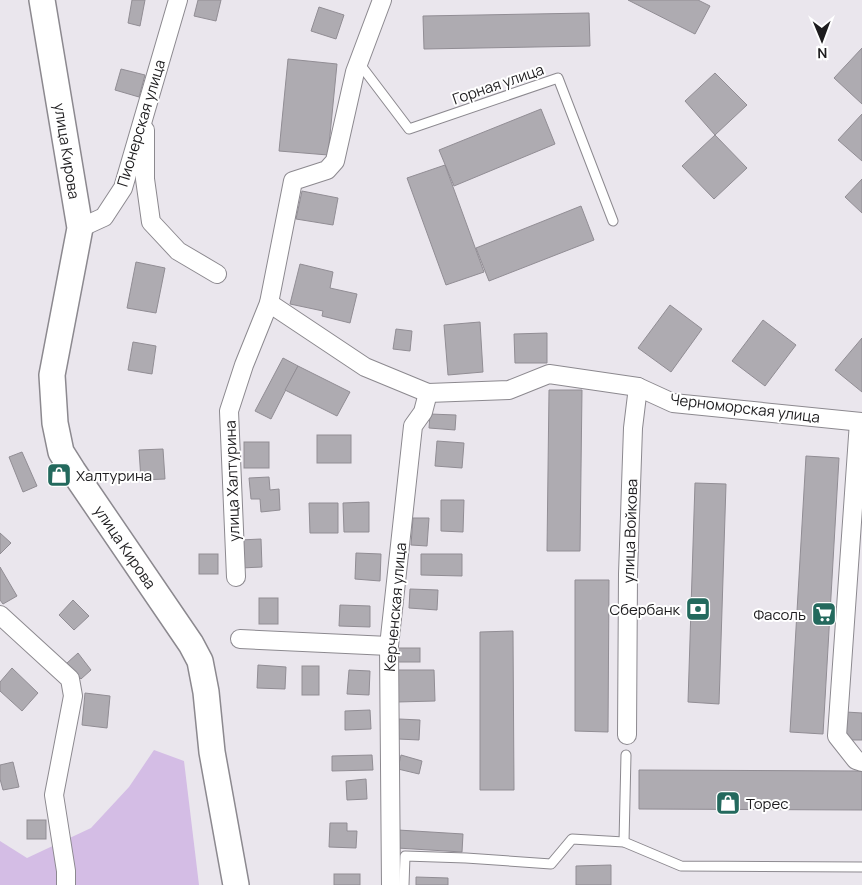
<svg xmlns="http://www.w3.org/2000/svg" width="862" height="885" font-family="Manrope,sans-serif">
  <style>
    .green { fill: #d4bde5 }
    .building { fill: #aeabb1; stroke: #918d94 }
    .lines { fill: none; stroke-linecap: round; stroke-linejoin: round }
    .service-casing { stroke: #8c898f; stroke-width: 11 }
    .minor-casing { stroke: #8c898f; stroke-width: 20 }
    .secondary-casing { stroke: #8c898f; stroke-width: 28 }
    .service { stroke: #fff; stroke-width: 9 }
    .minor { stroke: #fff; stroke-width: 18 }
    .secondary { stroke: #fff; stroke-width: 25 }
    .labels { text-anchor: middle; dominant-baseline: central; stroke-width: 4; stroke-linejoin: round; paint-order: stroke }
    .street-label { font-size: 15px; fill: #1d1c1e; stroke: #fff }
    .poi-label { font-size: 15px; fill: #1d1c1e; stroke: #fff; text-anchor: start }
  </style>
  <rect width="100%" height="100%" fill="#eae6ed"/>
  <!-- green -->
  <path class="green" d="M154,750L184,761L199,885H0V841L27,858L91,828L129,787Z"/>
  <!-- building -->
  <g class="building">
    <path d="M132,0H145L140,26L128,23Z"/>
    <path d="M198,0H221L216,21L194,16Z"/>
    <path d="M628,0H698L710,6L695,34Z"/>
    <path d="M319,7L344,15L336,39L311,31Z"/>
    <path d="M589,13L590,46L424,49L423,16Z"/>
    <path d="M862,48V104L834,78Z"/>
    <path d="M288,59L337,64L328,155L279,151Z"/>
    <path d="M121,69L145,75L139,97L115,90Z"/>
    <path d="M715,73L747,105L715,135L685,101Z"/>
    <path d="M541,109L555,144L454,186L439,150Z"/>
    <path d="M862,114V161L838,140Z"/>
    <path d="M715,135L747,168L714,199L682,166Z"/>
    <path d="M445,165L484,272L446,285L407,178Z"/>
    <path d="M862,179V213L845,197Z"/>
    <path d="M302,191L338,198L333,225L296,219Z"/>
    <path d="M581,206L594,240L489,281L476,248Z"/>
    <path d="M136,262L165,268L156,313L127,308Z"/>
    <path d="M300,264L333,272L330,288L357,294L350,323L322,316L323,311L290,304Z"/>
    <path d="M670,305L702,329L671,372L638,348Z"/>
    <path d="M763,320L796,345L765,386L732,361Z"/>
    <path d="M480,322L483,372L448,375L444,325Z"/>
    <path d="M396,329L412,331L410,351L393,349Z"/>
    <path d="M547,333V363H515L514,334Z"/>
    <path d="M862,338V392L835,370Z"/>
    <path d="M133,342L156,346L152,374L128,370Z"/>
    <path d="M283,358L298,366L271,419L255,411Z"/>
    <path d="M298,366L350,392L337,416L285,390Z"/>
    <path d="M549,390H582L580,551H547Z"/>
    <path d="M430,414L456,415L455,430L429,428Z"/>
    <rect x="317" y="435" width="34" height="28"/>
    <path d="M437,441L464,443L462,468L435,466Z"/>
    <rect x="244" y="442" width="25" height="26"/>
    <path d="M163,449L165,479L141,480L139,450Z"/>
    <path d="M22,452L37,486L23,492L9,457Z"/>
    <path d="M806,456L839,458L823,734L790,732Z"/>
    <path d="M269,477L270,490L279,489L280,510L261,512L260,499H251L249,478Z"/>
    <path d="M695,483L726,484L719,704L688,702Z"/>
    <path d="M441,500H464L463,532L441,531Z"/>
    <path d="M369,502V532H344L343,503Z"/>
    <path d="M309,503H338V533H310Z"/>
    <path d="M413,518H429L427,546L411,545Z"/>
    <path d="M0,533L11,543L0,554Z"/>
    <path d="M261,539L262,567L241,568L240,540Z"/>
    <path d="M356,553L381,554L380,581L355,579Z"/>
    <rect x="199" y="554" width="19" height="20"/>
    <path d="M421,554H462V576L421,575Z"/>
    <path d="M0,567L17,596L3,604L0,600Z"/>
    <path d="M575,580H609L608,732L575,731Z"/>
    <path d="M410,589L438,590L437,610L409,608Z"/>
    <rect x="259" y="598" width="19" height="26"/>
    <path d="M73,600L89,616L74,630L59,615Z"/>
    <path d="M340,605L370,606V627L339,626Z"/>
    <path d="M513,631L514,790H480V632Z"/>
    <rect x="398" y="648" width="22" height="14"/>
    <path d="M78,653L91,670L81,679L67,663Z"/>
    <path d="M258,665L286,667L285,689L257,688Z"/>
    <rect x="302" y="666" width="17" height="29"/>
    <path d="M12,668L38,693L22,711L0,691V682Z"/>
    <path d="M349,670L370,671L369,695L347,694Z"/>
    <path d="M396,670H434L435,701L397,702Z"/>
    <path d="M85,693L110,696L107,728L82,725Z"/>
    <path d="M370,710L371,729L345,730V711Z"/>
    <path d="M846,712L862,713V740H845Z"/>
    <path d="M399,719L420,720L419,740L398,739Z"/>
    <path d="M372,755L373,770L332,771V756Z"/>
    <path d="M401,755L422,761L419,774L398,769Z"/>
    <path d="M13,762L19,787L3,790L0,779V765Z"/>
    <path d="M639,770L862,771V810L639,809Z"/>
    <path d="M366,779L367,799L347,800L346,781Z"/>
    <rect x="27" y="820" width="19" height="19"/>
    <path d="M330,823H347V831H357L356,848L329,847Z"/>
    <path d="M398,830L463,834L462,852L397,848Z"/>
    <path d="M611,865V885H576V866Z"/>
    <rect x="334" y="874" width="26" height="11"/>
    <path d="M416,877L448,878V885H416Z"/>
  </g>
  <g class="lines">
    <defs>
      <g id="service">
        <path d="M359,63L409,129L558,78L613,221"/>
        <path d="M624,842L626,755"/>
        <path d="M404,885L405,856L466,858L551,864L572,839L624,842L681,866L862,867"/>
      </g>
      <g id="minor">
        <path d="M145,130V179L151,222L178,251L217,274"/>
        <path d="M80,228L104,217L123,188L178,0"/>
        <path d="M269,303L365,367L428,393L509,390L549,374L638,387L673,403L862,422"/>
        <path d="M859,422L837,736L856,760L862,762"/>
        <path d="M236,577L229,411L244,365L269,303L293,181L327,170L335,161L355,72L382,0"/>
        <path d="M0,615L70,679L73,696L54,795L66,871V885"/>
        <path d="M240,639L389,646"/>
        <path d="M627,735L628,574L633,428L638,387"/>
        <path d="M391,885L389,646L413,426L423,412L428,393"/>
      </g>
      <path id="secondary" d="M42,0L80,228L52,375L55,423L61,452L73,471L191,644L200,661L206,692L212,752L236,885"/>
    </defs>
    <!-- service casing -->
    <use href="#service" class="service-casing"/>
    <!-- minor casing -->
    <use href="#minor" class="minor-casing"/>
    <!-- secondary casing -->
    <use href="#secondary" class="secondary-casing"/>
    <!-- service -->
    <use href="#service" class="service"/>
    <!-- minor -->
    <use href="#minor" class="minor"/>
    <!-- secondary -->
    <use href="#secondary" class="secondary"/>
  </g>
  <!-- icons -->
  <defs>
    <symbol id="shop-square" viewBox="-11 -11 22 22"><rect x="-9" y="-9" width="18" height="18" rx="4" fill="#23695d" stroke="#fff"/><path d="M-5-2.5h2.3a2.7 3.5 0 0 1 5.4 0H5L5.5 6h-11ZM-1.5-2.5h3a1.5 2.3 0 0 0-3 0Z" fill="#fff"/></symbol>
    <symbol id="bank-square" viewBox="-11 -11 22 22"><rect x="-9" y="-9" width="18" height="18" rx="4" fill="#23695d" stroke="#fff"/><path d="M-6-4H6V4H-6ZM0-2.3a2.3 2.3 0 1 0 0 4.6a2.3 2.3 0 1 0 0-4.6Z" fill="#fff"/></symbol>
    <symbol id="supermarket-square" viewBox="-11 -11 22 22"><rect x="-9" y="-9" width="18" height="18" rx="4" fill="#23695d" stroke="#fff"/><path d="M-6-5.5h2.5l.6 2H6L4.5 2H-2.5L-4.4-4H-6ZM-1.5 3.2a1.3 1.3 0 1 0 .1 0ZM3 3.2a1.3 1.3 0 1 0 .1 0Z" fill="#fff"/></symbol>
  </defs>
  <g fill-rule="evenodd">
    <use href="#shop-square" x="45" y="461" width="28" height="28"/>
    <use href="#bank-square" x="684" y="595" width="28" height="28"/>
    <use href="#supermarket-square" x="810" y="600" width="28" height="28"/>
    <use href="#shop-square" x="714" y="789" width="28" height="28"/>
  </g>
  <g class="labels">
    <!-- street labels -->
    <g class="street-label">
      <text transform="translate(498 84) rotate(-19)">Горная улица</text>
      <text transform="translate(141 123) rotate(-73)">Пионерская улица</text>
      <text transform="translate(67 151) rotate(81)">улица Кирова</text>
      <text transform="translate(745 408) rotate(7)">Черноморская улица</text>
      <text transform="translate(232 481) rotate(-92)">улица Халтурина</text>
      <text transform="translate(630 531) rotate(-88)">улица Войкова</text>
      <text transform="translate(125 547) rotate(56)">улица Кирова</text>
      <text transform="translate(395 607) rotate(-85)">Керченская улица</text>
    </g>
    <!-- poi labels -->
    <g class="poi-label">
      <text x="76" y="475">Халтурина</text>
      <text x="680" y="609" text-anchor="end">Сбербанк</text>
      <text x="806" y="614" text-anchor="end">Фасоль</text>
      <text x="746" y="803">Торес</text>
    </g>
  </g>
  <!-- north arrow -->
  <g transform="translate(822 40) rotate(179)" stroke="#ffffff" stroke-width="4" paint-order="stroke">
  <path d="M0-4L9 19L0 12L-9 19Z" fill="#1d1c1e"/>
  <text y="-8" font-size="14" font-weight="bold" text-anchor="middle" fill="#1d1c1e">N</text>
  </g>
</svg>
